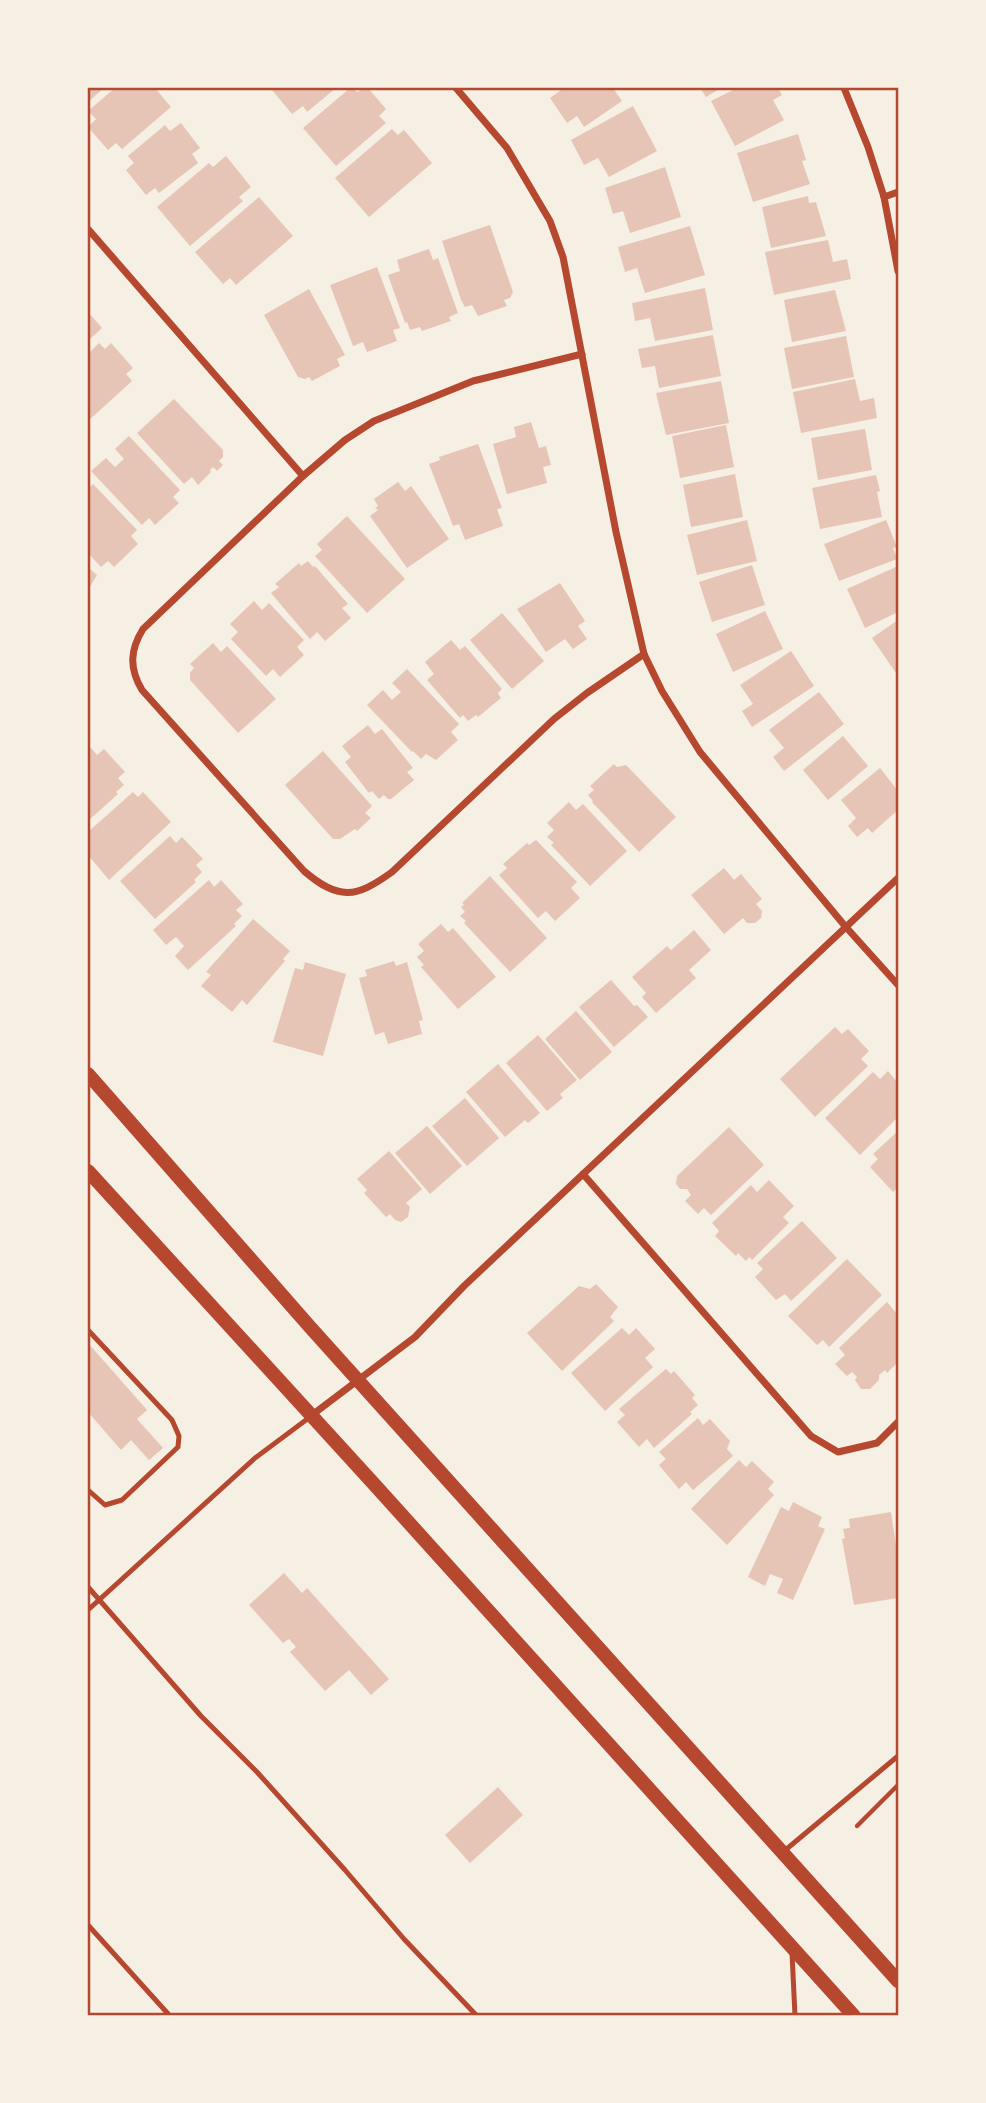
<svg xmlns="http://www.w3.org/2000/svg" width="986" height="2103" font-family="'IBM Plex Sans',sans-serif">
  <style>
    .building { fill: #e6c5b7 }
    .lines { fill: none; stroke-linecap: round; stroke-linejoin: round }
    .path { stroke: #b5482f; stroke-width: 4.5 }
    .service { stroke: #b5482f; stroke-width: 5 }
    .minor { stroke: #b5482f; stroke-width: 7 }
    .secondary { stroke: #b5482f; stroke-width: 14 }
    .neatline { fill: none; stroke: #b5482f; stroke-width: 2.5 }
  </style>
  <rect width="100%" height="100%" fill="#f6efe4"/>
  <!-- building -->
  <g class="building">
    <path d="M88,88H104L88,102Z"/>
    <path d="M115,88H155L171,107L122,149L116,143L108,150L88,127L96,119L88,111Z"/>
    <path d="M275,88H336L307,112L303,106L292,114L272,90Z"/>
    <path d="M350,88L358,92L363,88H368L386,109L379,116L386,123L336,166L303,128Z"/>
    <path d="M564,88H613L622,101L584,127L577,116L567,123L550,98Z"/>
    <path d="M700,88H721L706,97Z"/>
    <path d="M737,88H778L782,95L773,100L784,120L735,146L711,101Z"/>
    <path d="M633,106L657,151L609,177L598,158L584,165L571,140Z"/>
    <path d="M181,123L200,148L192,154L198,163L159,193L155,188L146,195L126,170L134,163L128,156L165,125L170,131Z"/>
    <path d="M392,129L398,135L404,130L432,163L369,217L335,178Z"/>
    <path d="M798,134L806,160L802,161L810,184L753,202L737,153Z"/>
    <path d="M226,156L251,187L239,197L243,201L190,246L157,207L209,163L213,167Z"/>
    <path d="M665,167L681,217L630,233L623,211L613,214L605,188Z"/>
    <path d="M808,196L809,203L816,202L826,236L771,248L762,207Z"/>
    <path d="M259,197L293,236L236,285L230,278L223,284L195,252Z"/>
    <path d="M490,225L513,292L510,298L504,300L507,306L478,316L472,305L465,307L461,300L442,241Z"/>
    <path d="M690,226L705,275L645,293L637,268L625,272L618,247Z"/>
    <path d="M828,240L833,262L847,259L851,279L774,295L765,252Z"/>
    <path d="M429,249L433,260L438,258L458,313L449,317L451,321L422,331L420,327L410,330L407,322L405,323L388,275L400,271L397,260Z"/>
    <path d="M377,267L400,328L393,330L397,341L367,352L363,342L353,346L330,285Z"/>
    <path d="M705,288L713,330L655,341L650,318L635,321L632,303Z"/>
    <path d="M309,289L345,355L337,359L340,366L312,381L309,377L305,379L298,377L264,315Z"/>
    <path d="M835,290L846,331L792,342L784,300Z"/>
    <path d="M88,312L102,328L88,341Z"/>
    <path d="M713,335L721,376L659,388L655,366L642,368L638,349Z"/>
    <path d="M846,336L854,377L792,389L784,348Z"/>
    <path d="M99,343L105,349L111,343L133,368L126,374L132,381L88,421V354Z"/>
    <path d="M855,379L860,401L874,398L877,418L801,433L793,392Z"/>
    <path d="M721,381L729,423L666,435L656,393Z"/>
    <path d="M174,399L223,450V457L219,461L223,465L217,471L213,467L210,470L211,472L198,485L192,477L184,484L137,433Z"/>
    <path d="M531,422L539,448L546,446L551,465L543,467L547,483L507,494L493,444L516,437L514,427Z"/>
    <path d="M726,425L734,467L680,478L672,436Z"/>
    <path d="M865,429L872,470L818,480L811,438Z"/>
    <path d="M129,436L180,490L173,497L179,503L155,525L149,518L142,525L91,471L106,458L115,467L124,459L115,449Z"/>
    <path d="M478,444L502,508L497,509L503,526L465,540L459,524L453,526L429,464L440,460L439,457Z"/>
    <path d="M735,474L743,517L691,527L683,485Z"/>
    <path d="M876,475L880,491L877,492L882,517L820,529L812,488Z"/>
    <path d="M398,482L405,491L411,486L449,539L407,568L370,516L378,510L375,508L378,506L374,499Z"/>
    <path d="M93,484L137,530L131,536L138,544L114,567L108,561L101,567L88,553V489Z"/>
    <path d="M347,516L405,579L367,613L315,556L322,550L317,544Z"/>
    <path d="M747,520L757,561L697,575L687,535Z"/>
    <path d="M886,520L897,547L893,548L897,559L839,581L824,544Z"/>
    <path d="M308,561L313,567L315,566L348,604L342,608L351,618L325,641L317,632L310,639L271,593L279,587L275,584L299,563L301,566Z"/>
    <path d="M752,565L765,605L712,622L699,582Z"/>
    <path d="M898,566V612L865,628L847,589Z"/>
    <path d="M88,567L97,575L88,590Z"/>
    <path d="M560,583L585,621L578,626L587,639L573,649L565,639L546,652L517,609Z"/>
    <path d="M254,601L262,610L269,603L304,640L297,647L304,655L280,677L273,669L266,676L231,639L238,632L230,624Z"/>
    <path d="M765,611L783,649L733,672L716,634Z"/>
    <path d="M502,613L544,661L512,689L470,640Z"/>
    <path d="M898,620V672L896,673L872,638Z"/>
    <path d="M451,640L460,650L465,646L502,689L498,693L501,698L478,717L476,715L468,721L463,715L460,718L427,680L434,674L425,662Z"/>
    <path d="M213,643L221,652L227,646L276,699L238,733L190,680V673L194,668L190,664Z"/>
    <path d="M791,651L814,686L752,727L742,711L753,704L740,685Z"/>
    <path d="M407,669L459,724L451,732L458,740L436,760L426,754L421,759L413,751L412,752L367,705L383,690L392,700L401,692L392,683Z"/>
    <path d="M819,692L844,724L784,771L773,757L784,748L769,730Z"/>
    <path d="M368,725L375,734L382,729L413,768L407,772L414,780L391,799H388L384,795L379,799L372,791L369,793L345,762L351,757L342,746Z"/>
    <path d="M843,736L868,766L828,800L803,770Z"/>
    <path d="M91,748L97,755L104,749L125,772L118,778L124,785L116,792L118,794L88,821V752Z"/>
    <path d="M323,751L372,806L365,813L371,818L357,831L355,829L340,839H333L285,785Z"/>
    <path d="M614,764L617,767L626,765L676,817L639,852L592,802L593,801L588,795L594,790L590,786Z"/>
    <path d="M880,768L898,791V810L872,833L868,828L857,837L848,826L856,818L841,800Z"/>
    <path d="M133,792L138,797L143,792L171,822L109,880L88,855V832Z"/>
    <path d="M569,802L576,810L583,804L627,851L590,886L551,845L554,843L547,837L554,830L547,823Z"/>
    <path d="M170,836L176,843L182,837L203,859L196,865L202,872L194,880L196,882L155,919L120,881Z"/>
    <path d="M536,840L577,882L571,888L580,898L555,921L546,911L538,918L499,875L507,868L503,864L527,843L529,845Z"/>
    <path d="M724,868L734,880L741,874L762,899L756,904L762,911L761,918L755,923H747L743,918L724,934L691,895Z"/>
    <path d="M490,876L547,938L510,972L464,923L466,921L460,916L465,912L461,907L464,905L462,903Z"/>
    <path d="M209,880L214,887L221,880L243,904L236,910L242,916L234,924L236,926L188,970L175,956L184,946L176,937L166,945L153,930Z"/>
    <path d="M253,919L290,951L283,959L285,961L247,1005L242,1000L232,1012L201,986L211,975L206,972Z"/>
    <path d="M441,924L448,932L453,928L496,977L458,1009L421,967L424,965L417,957L424,951L418,944Z"/>
    <path d="M694,930L711,950L689,970L696,978L656,1013L642,997L646,993L632,977L667,946L671,950Z"/>
    <path d="M394,961L396,966L407,962L423,1020L419,1021L422,1034L388,1044L384,1032L375,1035L359,978L367,976L365,970Z"/>
    <path d="M305,962L346,974L323,1056L273,1042L295,968L303,970Z"/>
    <path d="M611,980L634,1006L637,1005L648,1017L614,1047L579,1007Z"/>
    <path d="M576,1011L612,1052L580,1080L545,1039Z"/>
    <path d="M835,1027L842,1034L848,1029L869,1051L861,1059L868,1066L815,1117L780,1079Z"/>
    <path d="M538,1035L577,1080L560,1094L563,1098L547,1111L506,1063Z"/>
    <path d="M498,1064L540,1113L528,1123L525,1120L505,1137L466,1092Z"/>
    <path d="M888,1071L898,1083V1117L860,1155L825,1118L873,1072L880,1079Z"/>
    <path d="M465,1098L499,1138L467,1166L432,1126Z"/>
    <path d="M427,1126L462,1166L430,1194L395,1153Z"/>
    <path d="M729,1127L764,1165L711,1215L704,1208L698,1214L685,1201L691,1195L687,1189H680L676,1184L677,1176Z"/>
    <path d="M898,1131V1187L893,1192L870,1167L878,1159L873,1154Z"/>
    <path d="M389,1151L422,1189L406,1203L410,1207L408,1217L401,1222L395,1220L390,1214L386,1217L364,1193L367,1190L357,1179Z"/>
    <path d="M769,1180L794,1206L783,1217L789,1223L752,1260L749,1257L746,1261L738,1253L736,1256L715,1236L719,1231L712,1223L751,1185L757,1192Z"/>
    <path d="M802,1221L837,1258L791,1301L785,1294L776,1300L755,1277L763,1269L757,1263Z"/>
    <path d="M847,1259L882,1295L829,1347L823,1340L817,1345L788,1316Z"/>
    <path d="M596,1284L618,1307L610,1317L614,1321L562,1371L527,1333L579,1286L590,1289Z"/>
    <path d="M887,1302L898,1315V1362L887,1373L885,1370L879,1375V1380L870,1389H861L855,1380L857,1377L852,1372L847,1376L835,1364L845,1355L839,1348Z"/>
    <path d="M622,1328L629,1335L636,1328L655,1349L645,1358L653,1367L605,1411L571,1373Z"/>
    <path d="M88,1343L147,1410L137,1419L163,1448L149,1460L131,1440L121,1450L88,1412Z"/>
    <path d="M666,1369L671,1374L674,1371L695,1395L692,1398L698,1405L690,1412L692,1414L654,1448L647,1439L639,1447L617,1422L625,1415L619,1409Z"/>
    <path d="M698,1418L703,1425L710,1419L730,1441L727,1449L733,1456L693,1490L686,1482L679,1489L659,1465L666,1459L659,1452Z"/>
    <path d="M739,1460L746,1467L752,1461L774,1482L768,1489L774,1495L727,1545L691,1509Z"/>
    <path d="M793,1502L822,1517L818,1526L825,1529L793,1600L777,1593L783,1579L770,1574L765,1586L748,1577L781,1507L789,1511Z"/>
    <path d="M891,1512L898,1558V1598L854,1605L842,1539L845,1538L843,1529L850,1528L849,1519Z"/>
    <path d="M284,1573L302,1593L307,1588L389,1679L371,1695L349,1670L325,1691L290,1652L296,1647L289,1639L283,1643L249,1605Z"/>
    <path d="M498,1787L523,1815L470,1863L445,1835Z"/>
  </g>
  <g class="lines">
    <!-- path -->
    <path class="path" d="M857,1826L898,1785"/>
    <!-- service -->
    <g class="service">
      <path d="M88,1330L172,1420L179,1436L178,1447L122,1500L105,1505L88,1490"/>
      <path d="M88,1587L201,1716L257,1772L345,1870L404,1939L477,2016"/>
      <path d="M88,1610L255,1458L310,1417"/>
      <path d="M783,1852L898,1756"/>
      <path d="M88,1925L170,2016"/>
      <path d="M792,1953L795,2016"/>
    </g>
    <!-- minor -->
    <g class="minor">
      <path d="M456,88L507,148L550,221L563,257L616,532L644,654L662,691L700,752L845,926L898,985"/>
      <path d="M844,88L868,147L884,197L898,271"/>
      <path d="M884,197L898,192"/>
      <path d="M88,229L303,476"/>
      <path d="M582,354L473,381L374,421L345,440L303,476L143,629C130,650 129,668 142,690L304,871C339,901 356,898 392,872L554,719L587,693L644,654"/>
      <path d="M583,1174L811,1436L838,1452L877,1443L898,1422"/>
      <path d="M312,1415L415,1337L464,1286L898,878"/>
    </g>
    <!-- secondary -->
    <g class="secondary">
      <path d="M88,1074L310,1327L898,1981"/>
      <path d="M88,1171L373,1483L854,2016"/>
    </g>
  </g>
  <!-- border -->
  <rect width="986" height="2103" fill="none" stroke="#f6efe4" stroke-width="178"/>
  <rect x="89" y="89" width="808" height="1925" class="neatline"/>
</svg>
